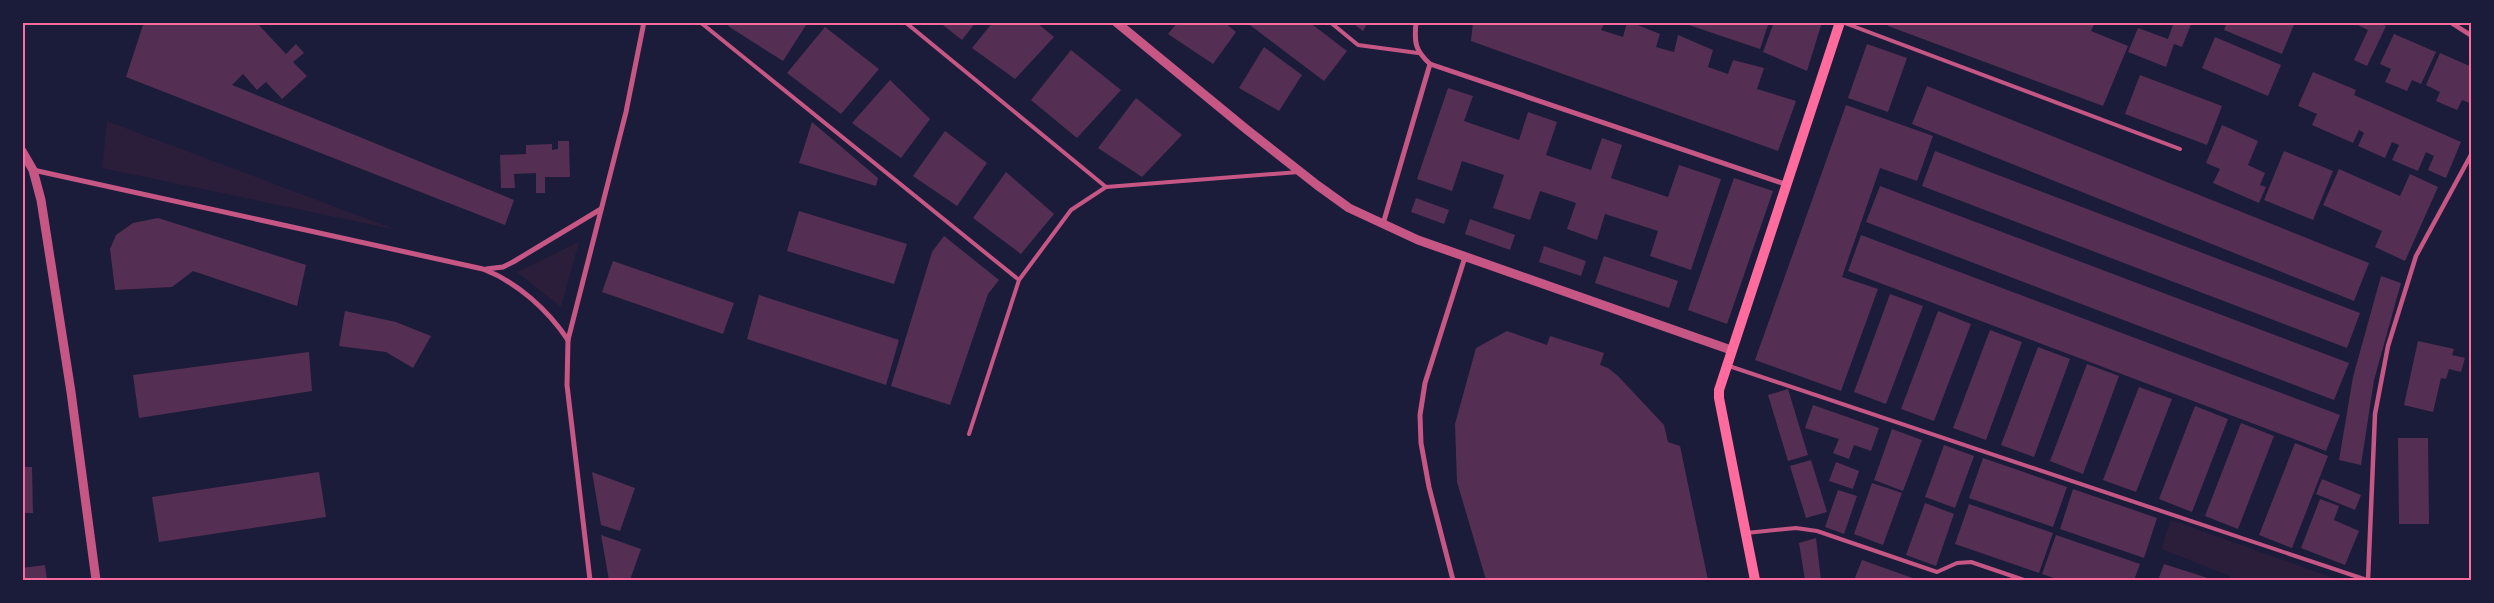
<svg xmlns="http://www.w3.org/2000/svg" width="2494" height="603" font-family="'Alegreya Sans',sans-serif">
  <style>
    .green { fill: #2a1e3b }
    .building { fill: #542f53 }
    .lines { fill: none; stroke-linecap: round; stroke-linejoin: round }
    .service { stroke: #c65784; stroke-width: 4 }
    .pedestrian { stroke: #c65784; stroke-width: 4.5 }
    .minor { stroke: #c65784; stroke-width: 5 }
    .tertiary { stroke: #c65784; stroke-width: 9 }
    .secondary { stroke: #ff6b9d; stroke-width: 10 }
    .neatline { fill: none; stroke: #ff6b9d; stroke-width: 2 }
  </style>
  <rect width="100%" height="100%" fill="#1b1b3a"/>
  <!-- green -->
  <g class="green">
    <path d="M107,121L397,230L102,168Z"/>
    <path d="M579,242L561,307L517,272Z"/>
    <path d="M2171,520L2339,580H2229L2230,576L2161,549Z"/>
  </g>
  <!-- building -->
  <g class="building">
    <path d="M256,22L286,54L296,44L304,53L293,62L307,76L282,99L266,82L257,90L243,74L232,85L514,200L505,225L126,77L144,22Z"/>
    <path d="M730,22H808L783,61L728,26Z"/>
    <path d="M939,22H976L962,40Z"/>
    <path d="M993,22H1036L1054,37L1015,79L972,48Z"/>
    <path d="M1178,22H1224L1236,32L1213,64L1168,34Z"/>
    <path d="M1246,22H1309L1347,51L1324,81Z"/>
    <path d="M1351,22H1368L1363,31Z"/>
    <path d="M1473,22H1605L1601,30L1623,37L1627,22H1630L1660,34L1656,47L1674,52L1678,35L1713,50L1708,67L1728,74L1733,60L1764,68L1757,89L1796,101L1778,151L1471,41Z"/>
    <path d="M1680,22H1769L1760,49Z"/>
    <path d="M1774,22H1822L1807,71L1763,52Z"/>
    <path d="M1889,22H2095L2091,31L2128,46L2103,106L1888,26Z"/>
    <path d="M2174,22H2192L2182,47L2174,44L2166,67L2128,52L2138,28L2168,39Z"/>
    <path d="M2227,22H2295L2282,54L2224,30Z"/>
    <path d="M2351,22H2378L2386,26L2367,66L2354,60L2368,30Z"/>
    <path d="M825,27L879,69L841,114L787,73Z"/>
    <path d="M2394,34L2436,52L2421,84L2412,80L2407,91L2385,82L2391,69L2380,64Z"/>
    <path d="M2215,37L2281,65L2268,96L2202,68Z"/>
    <path d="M1867,44L1907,58L1888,112L1848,98Z"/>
    <path d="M1264,47L1302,75L1279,111L1239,88Z"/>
    <path d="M1071,50L1121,90L1077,138L1031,100Z"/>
    <path d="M2440,53L2472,67V104L2462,100L2457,110L2436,101L2440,92L2426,85Z"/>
    <path d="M2313,72L2356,90L2354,95L2461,142L2446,178L2428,170L2434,156L2426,152L2418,171L2392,160L2399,145L2392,142L2385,158L2358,146L2364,133L2359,130L2353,143L2312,125L2317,114L2298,106Z"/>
    <path d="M2140,75L2222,106L2207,145L2125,114Z"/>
    <path d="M890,80L930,119L901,158L852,123Z"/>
    <path d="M1927,86L2369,263L2354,301L1912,124Z"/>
    <path d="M1448,88L1473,96L1464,121L1519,140L1528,112L1557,122L1546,155L1591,170L1602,138L1622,145L1611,178L1668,197L1679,165L1721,179L1691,270L1650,256L1658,231L1605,214L1597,240L1567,229L1576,203L1540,191L1530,220L1493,208L1504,175L1462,161L1452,191L1417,179Z"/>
    <path d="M1136,98L1182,135L1142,177L1098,148Z"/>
    <path d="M1846,105L1933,136L1917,181L1880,168L1842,277L1878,289L1841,391L1755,360Z"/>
    <path d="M812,122L878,178L876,186L799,163Z"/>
    <path d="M2222,125L2258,141L2248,165L2265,173L2260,185L2266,187L2259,203L2213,183L2220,169L2206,163Z"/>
    <path d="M945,131L987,163L957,206L913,176Z"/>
    <path d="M558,141H569L570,177H545V193H536V173L514,174L515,188H501L500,155L526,154V145L552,144V150L558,149Z"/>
    <path d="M1935,151L2360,313L2347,348L1922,186Z"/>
    <path d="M2284,151L2333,171L2313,220L2264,200Z"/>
    <path d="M2339,169L2400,196L2410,174L2438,187L2405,261L2375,247L2382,231L2323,205Z"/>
    <path d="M1006,172L1054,214L1021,254L973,218Z"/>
    <path d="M1734,178L1773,191L1727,324L1688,310Z"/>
    <path d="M1880,186L2349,363L2334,400L1866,222Z"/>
    <path d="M1416,198L1449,210L1444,224L1411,212Z"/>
    <path d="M799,211L907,244L894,284L787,251Z"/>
    <path d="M158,218L306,265L297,306L193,271L172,287L115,290L110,249L116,235L133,223Z"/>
    <path d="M1470,219L1515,235L1510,250L1465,234Z"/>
    <path d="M1861,235L2340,415L2326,451L1848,271Z"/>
    <path d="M944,236L999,280L988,294L950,405L891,386L932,252Z"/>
    <path d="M1544,246L1586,261L1581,276L1539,262Z"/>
    <path d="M1604,256L1678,281L1669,308L1595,283Z"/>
    <path d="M613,261L734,303L723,334L602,292Z"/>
    <path d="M2381,276L2401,283L2374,380L2361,465L2339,460L2353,377Z"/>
    <path d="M1890,294L1923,306L1886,404L1854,392Z"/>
    <path d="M759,295L899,340L886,385L747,339Z"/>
    <path d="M345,311L396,322L431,336L413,368L386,352L339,346Z"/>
    <path d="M1938,311L1971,324L1934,421L1901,409Z"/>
    <path d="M1990,330L2022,342L1986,440L1953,428Z"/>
    <path d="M1507,331L1547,345L1550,336L1604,353L1600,365L1608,368L1618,376L1664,425L1668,442L1680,446L1708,580H1486L1457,482L1455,424L1476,348Z"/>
    <path d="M2418,341L2454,349L2452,355L2465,358L2461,372L2449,369L2446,379L2441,378L2433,412L2404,405Z"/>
    <path d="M2038,347L2070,359L2034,457L2001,445Z"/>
    <path d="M309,352L312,391L139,418L133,375Z"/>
    <path d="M2087,364L2119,376L2083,474L2050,461Z"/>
    <path d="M2139,387L2172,399L2136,492L2103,480Z"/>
    <path d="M1788,389L1808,455L1788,461L1768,395Z"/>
    <path d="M1813,405L1879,428L1871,451L1854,445L1849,459L1833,453L1839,439L1805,428Z"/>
    <path d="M2195,406L2228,419L2192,512L2159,499Z"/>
    <path d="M2241,423L2274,436L2238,529L2205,516Z"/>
    <path d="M1892,429L1922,440L1903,491L1874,480Z"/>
    <path d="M2398,438H2428L2429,524H2399Z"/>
    <path d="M2295,443L2328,456L2292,548L2259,535Z"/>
    <path d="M1944,445L1974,456L1955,508L1925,497Z"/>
    <path d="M1983,458L2067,487L2053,527L1969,498Z"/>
    <path d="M1811,460L1827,512L1806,518L1790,466Z"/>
    <path d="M1836,462L1859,471L1853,489L1829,481Z"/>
    <path d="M22,467H32L33,513H22Z"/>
    <path d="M319,472L326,517L159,542L152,497Z"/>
    <path d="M592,472L635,488L620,531L601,525Z"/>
    <path d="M2322,479L2361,495L2355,510L2316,494Z"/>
    <path d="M1872,483L1902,493L1883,545L1854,534Z"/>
    <path d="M2073,489L2157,518L2144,558L2060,529Z"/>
    <path d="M1838,490L1857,496L1844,534L1825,527Z"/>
    <path d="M2320,499L2339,506L2334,520L2359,531L2345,565L2301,548Z"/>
    <path d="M1925,503L1954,514L1936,566L1906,555Z"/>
    <path d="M1969,504L2053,533L2039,573L1955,544Z"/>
    <path d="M601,535L641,549L630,580H609Z"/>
    <path d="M2056,535L2140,564L2134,580H2060L2042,574Z"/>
    <path d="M1816,538L1821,580H1805L1799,543Z"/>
    <path d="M1862,560L1918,580H1854Z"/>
    <path d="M2164,564L2214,580H2158Z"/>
    <path d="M45,565L47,580H22V568Z"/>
  </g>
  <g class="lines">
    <!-- service -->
    <g class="service">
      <path d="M700,22L1019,280L1071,210L1106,187"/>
      <path d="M905,22L1106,187L1299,172"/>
      <path d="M1330,22L1358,45L1418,53"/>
      <path d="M1842,22L2180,149"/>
      <path d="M1729,366L2367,580"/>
      <path d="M969,434L1019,280"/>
      <path d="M1746,533L1796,528L1817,531L1937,572L1957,563L1971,562L2024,580"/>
    </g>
    <!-- pedestrian -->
    <g class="pedestrian">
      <path d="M2450,22L2472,36"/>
      <path d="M2368,580L2375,414L2388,346L2416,256L2472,153"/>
    </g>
    <!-- minor -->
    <g class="minor">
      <path d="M1416,22C1414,43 1415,50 1430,64L1785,184"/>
      <path d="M33,170L483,269C517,282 548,310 568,340"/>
      <path d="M1383,224L1430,64"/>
      <path d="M486,269L503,267L513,262L601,209"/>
      <path d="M590,580L567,385L568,340L626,112L644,22"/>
      <path d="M1453,580L1429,487L1421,443L1420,415L1425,383L1465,257"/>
    </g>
    <!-- tertiary -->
    <g class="tertiary">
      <path d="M1116,22L1246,129L1317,185L1349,208L1418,240L1731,350"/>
      <path d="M22,151L33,170L41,200L71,392L96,580"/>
    </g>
    <!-- secondary -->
    <path class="secondary" d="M1755,580L1719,398V390L1840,22"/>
  </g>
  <!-- border -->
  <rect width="2494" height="603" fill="none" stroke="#1b1b3a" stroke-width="48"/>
  <rect x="24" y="24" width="2446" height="555" class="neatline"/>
</svg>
